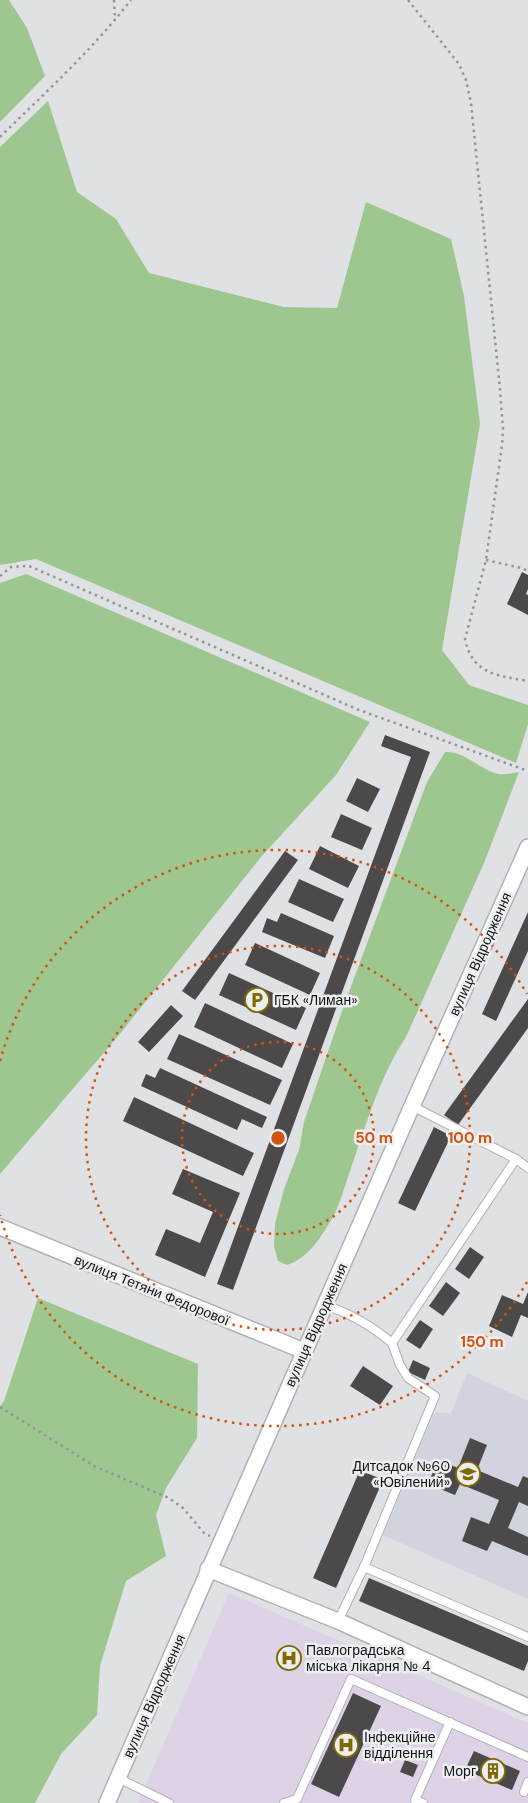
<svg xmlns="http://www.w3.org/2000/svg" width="528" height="1803" font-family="'DM Sans',sans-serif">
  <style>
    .built { fill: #d1d4de }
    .medical { fill: #ddd2e6 }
    .green { fill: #9dc78e }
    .building { fill: #4c494a }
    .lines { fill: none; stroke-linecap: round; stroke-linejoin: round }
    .lane-casing { stroke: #b0b1b4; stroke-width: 10 }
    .street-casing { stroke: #b0b1b4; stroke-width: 18 }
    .path { stroke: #949597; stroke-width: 2.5; stroke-dasharray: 2.5 4; stroke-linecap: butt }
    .lane { stroke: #fff; stroke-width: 8 }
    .street { stroke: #fff; stroke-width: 15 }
    .ring { fill: none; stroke: #d3520d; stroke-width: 2.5; stroke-dasharray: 2.5 5 }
    .labels { text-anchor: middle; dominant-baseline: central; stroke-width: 5; stroke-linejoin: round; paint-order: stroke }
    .street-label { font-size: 14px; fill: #141516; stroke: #edeef1 }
    .poi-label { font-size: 14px; fill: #141516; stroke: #edeef1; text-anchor: start }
    .centre { fill: #d3520d; stroke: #edeef1; stroke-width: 2.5 }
    .ring-label { font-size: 15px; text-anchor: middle; font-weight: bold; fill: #d3520d; stroke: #edeef1; stroke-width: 5; stroke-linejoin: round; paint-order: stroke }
  </style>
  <rect width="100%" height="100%" fill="#e0e1e4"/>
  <!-- built -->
  <path class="built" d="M467,1373L528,1401V1599L383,1535L434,1413H451Z"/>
  <!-- medical -->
  <path class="medical" d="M229,1593L528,1723V1803H138Z"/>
  <!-- green -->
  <g class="green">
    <path d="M0,0H9L27,28L45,76L0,122Z"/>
    <path d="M48,101L77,192L116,219L149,273L284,307L337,308L366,202L451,239L464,296L480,424L442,650L469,685L528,705V724L516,763L36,559L0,565V147Z"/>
    <path d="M26,574L370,722L336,775L261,857L119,1035L0,1174V583Z"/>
    <path d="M445,752C466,751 479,770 499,774C505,775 513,773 519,772L484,863L406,1037C379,1077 365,1129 349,1174C344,1188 340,1204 333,1217C321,1237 309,1258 287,1265L278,1261L274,1246L275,1224L284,1189L299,1150L304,1122L343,1008L427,782Z"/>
    <path d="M38,1298L198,1364L197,1438L166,1488L156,1515L166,1556L126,1581L100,1666L97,1715L61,1754L35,1803H0V1406L4,1401Z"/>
  </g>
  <!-- building -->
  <g class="building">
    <path d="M522,572L528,575V589L526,594L528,595V615L507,604Z"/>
    <path d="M385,735L430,752L233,1290L217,1284L411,757L381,746Z"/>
    <path d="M357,778L380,789L368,812L346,801Z"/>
    <path d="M341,814L372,828L362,850L331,837Z"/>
    <path d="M320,846L359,866L348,888L309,869Z"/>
    <path d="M285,851L298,860L195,1000L182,991Z"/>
    <path d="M299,879L344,899L333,922L288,902Z"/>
    <path d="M528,912V951L496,1021L482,1014Z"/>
    <path d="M281,913L334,936L325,958L262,932L267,918L277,922Z"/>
    <path d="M255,943L320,973L310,995L245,965Z"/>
    <path d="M229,973L306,1008L296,1030L219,995Z"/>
    <path d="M528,999V1028L458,1125L444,1115Z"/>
    <path d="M205,1003L293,1044L282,1068L194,1027Z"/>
    <path d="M171,1005L183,1016L149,1052L138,1042Z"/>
    <path d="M179,1034L282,1080L270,1105L167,1059Z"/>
    <path d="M160,1068L267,1117L262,1128L242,1119L237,1130L141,1086L146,1074L155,1078Z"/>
    <path d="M134,1097L254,1153L243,1176L123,1121Z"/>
    <path d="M434,1127L451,1136L415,1211L398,1203Z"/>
    <path d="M183,1169L240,1193L205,1277L155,1255L166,1229L200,1243L213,1212L172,1194Z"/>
    <path d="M470,1247L484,1257L469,1279L455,1269Z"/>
    <path d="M446,1282L460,1293L443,1316L429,1306Z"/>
    <path d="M528,1292V1318L521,1315L512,1337L489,1326L502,1295L523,1304Z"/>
    <path d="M420,1320L433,1329L420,1349L406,1340Z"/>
    <path d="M413,1360L430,1368L425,1380L408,1372Z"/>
    <path d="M363,1366L393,1386L380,1405L350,1386Z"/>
    <path d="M470,1438L487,1445L477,1470L518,1487L523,1476L528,1478V1506L519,1502L508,1528L528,1537V1556L492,1541L487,1551L462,1541L471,1517L489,1524L499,1500L460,1484L455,1495L428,1484L438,1460L458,1468Z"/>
    <path d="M360,1470L383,1480L336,1588L313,1578Z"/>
    <path d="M369,1578L528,1646V1661L524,1671L359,1601Z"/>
    <path d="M353,1693L381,1706L339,1797L311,1784Z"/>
    <path d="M474,1751L520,1771L512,1790L465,1770Z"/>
    <path d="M405,1760L418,1765L413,1777L400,1772Z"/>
  </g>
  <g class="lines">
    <defs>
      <g id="lane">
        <path d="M412,1106L516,1159L528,1168"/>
        <path d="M325,1305C351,1314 371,1325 392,1343L516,1159"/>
        <path d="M364,1567L528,1637"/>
        <path d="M338,1621L364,1567L435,1396L408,1378L400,1365L392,1343"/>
        <path d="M118,1778L169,1803"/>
        <path d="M524,1792L528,1782"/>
        <path d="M284,1803L297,1799L351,1679L528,1757"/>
        <path d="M423,1803L415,1800L450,1722"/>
      </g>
      <g id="street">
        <path d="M0,1227L304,1351"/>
        <path d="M208,1569L338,1621L528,1707"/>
        <path d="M107,1803L412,1106L528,847"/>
      </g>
    </defs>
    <!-- lane casing -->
    <use href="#lane" class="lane-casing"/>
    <!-- street casing -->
    <use href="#street" class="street-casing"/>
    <!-- path -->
    <g class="path">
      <path d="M114,0L115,19"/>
      <path d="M408,0L459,64L466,80L471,103L500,389L503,429L502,445L486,560L465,639C472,674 498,676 528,681"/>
      <path d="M0,137C45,93 92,50 131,0"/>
      <path d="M486,560L521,568L528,571"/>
      <path d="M0,576L11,567L29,566L359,710L528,771"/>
      <path d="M0,1407L94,1466L169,1498L183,1508L204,1533L210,1536"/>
    </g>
    <!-- lane -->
    <use href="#lane" class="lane"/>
    <!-- street -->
    <use href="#street" class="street"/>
  </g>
  <!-- distance rings -->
  <g class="ring">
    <circle cx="278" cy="1138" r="96"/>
    <circle cx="278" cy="1138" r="192"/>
    <path d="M527 1282A288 288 0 0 1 0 1215M0 1061A288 288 0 0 1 527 994"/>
  </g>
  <!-- icons -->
  <defs>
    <symbol id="parking-ring" viewBox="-11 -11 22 22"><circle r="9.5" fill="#edeef1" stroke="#7f6a01" stroke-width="1.5"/><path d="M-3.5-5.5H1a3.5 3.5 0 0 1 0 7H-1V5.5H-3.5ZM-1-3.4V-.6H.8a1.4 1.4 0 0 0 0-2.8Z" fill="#7f6a01"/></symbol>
    <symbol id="school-ring" viewBox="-11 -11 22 22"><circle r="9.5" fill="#edeef1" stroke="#7f6a01" stroke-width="1.5"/><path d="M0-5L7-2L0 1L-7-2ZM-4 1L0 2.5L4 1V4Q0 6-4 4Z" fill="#7f6a01"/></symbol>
    <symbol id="hospital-ring" viewBox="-11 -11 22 22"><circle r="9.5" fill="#edeef1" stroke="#7f6a01" stroke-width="1.5"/><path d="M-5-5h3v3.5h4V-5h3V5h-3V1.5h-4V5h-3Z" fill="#7f6a01"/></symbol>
    <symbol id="building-ring" viewBox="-11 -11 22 22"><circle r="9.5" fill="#edeef1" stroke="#7f6a01" stroke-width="1.5"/><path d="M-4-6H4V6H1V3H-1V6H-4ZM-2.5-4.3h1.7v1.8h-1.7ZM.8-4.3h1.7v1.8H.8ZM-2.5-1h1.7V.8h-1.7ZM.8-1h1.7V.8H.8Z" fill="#7f6a01"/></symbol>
  </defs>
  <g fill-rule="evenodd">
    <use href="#parking-ring" x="243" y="986" width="28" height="28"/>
    <use href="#school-ring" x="454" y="1460" width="28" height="28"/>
    <use href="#hospital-ring" x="275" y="1644" width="28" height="28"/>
    <use href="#hospital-ring" x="332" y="1731" width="28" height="28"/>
    <use href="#building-ring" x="479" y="1757" width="28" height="28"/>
  </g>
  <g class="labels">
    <!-- street labels -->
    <g class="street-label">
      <text transform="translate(480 954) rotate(-66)">вулиця Відродження</text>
      <text transform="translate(152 1290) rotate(22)">вулиця Тетяни Федорової</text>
      <text transform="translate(316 1325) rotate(-66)">вулиця Відродження</text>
      <text transform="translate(154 1696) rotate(-66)">вулиця Відродження</text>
    </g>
    <!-- poi labels -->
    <g class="poi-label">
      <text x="274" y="1000">ГБК «Лиман»</text>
      <text x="450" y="1466" text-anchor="end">Дитсадок №60<tspan x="450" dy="16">«Ювілений»</tspan></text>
      <text x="306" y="1650">Павлоградська<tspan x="306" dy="16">міська лікарня № 4</tspan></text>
      <text x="364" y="1737">Інфекційне<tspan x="364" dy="16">відділення</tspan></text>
      <text x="476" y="1771" text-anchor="end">Морг</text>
    </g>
  </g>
  <circle cx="278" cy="1138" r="8" class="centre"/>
  <g class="ring-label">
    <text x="374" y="1143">50 m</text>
    <text x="470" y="1143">100 m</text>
    <text x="482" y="1347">150 m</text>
  </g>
</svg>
